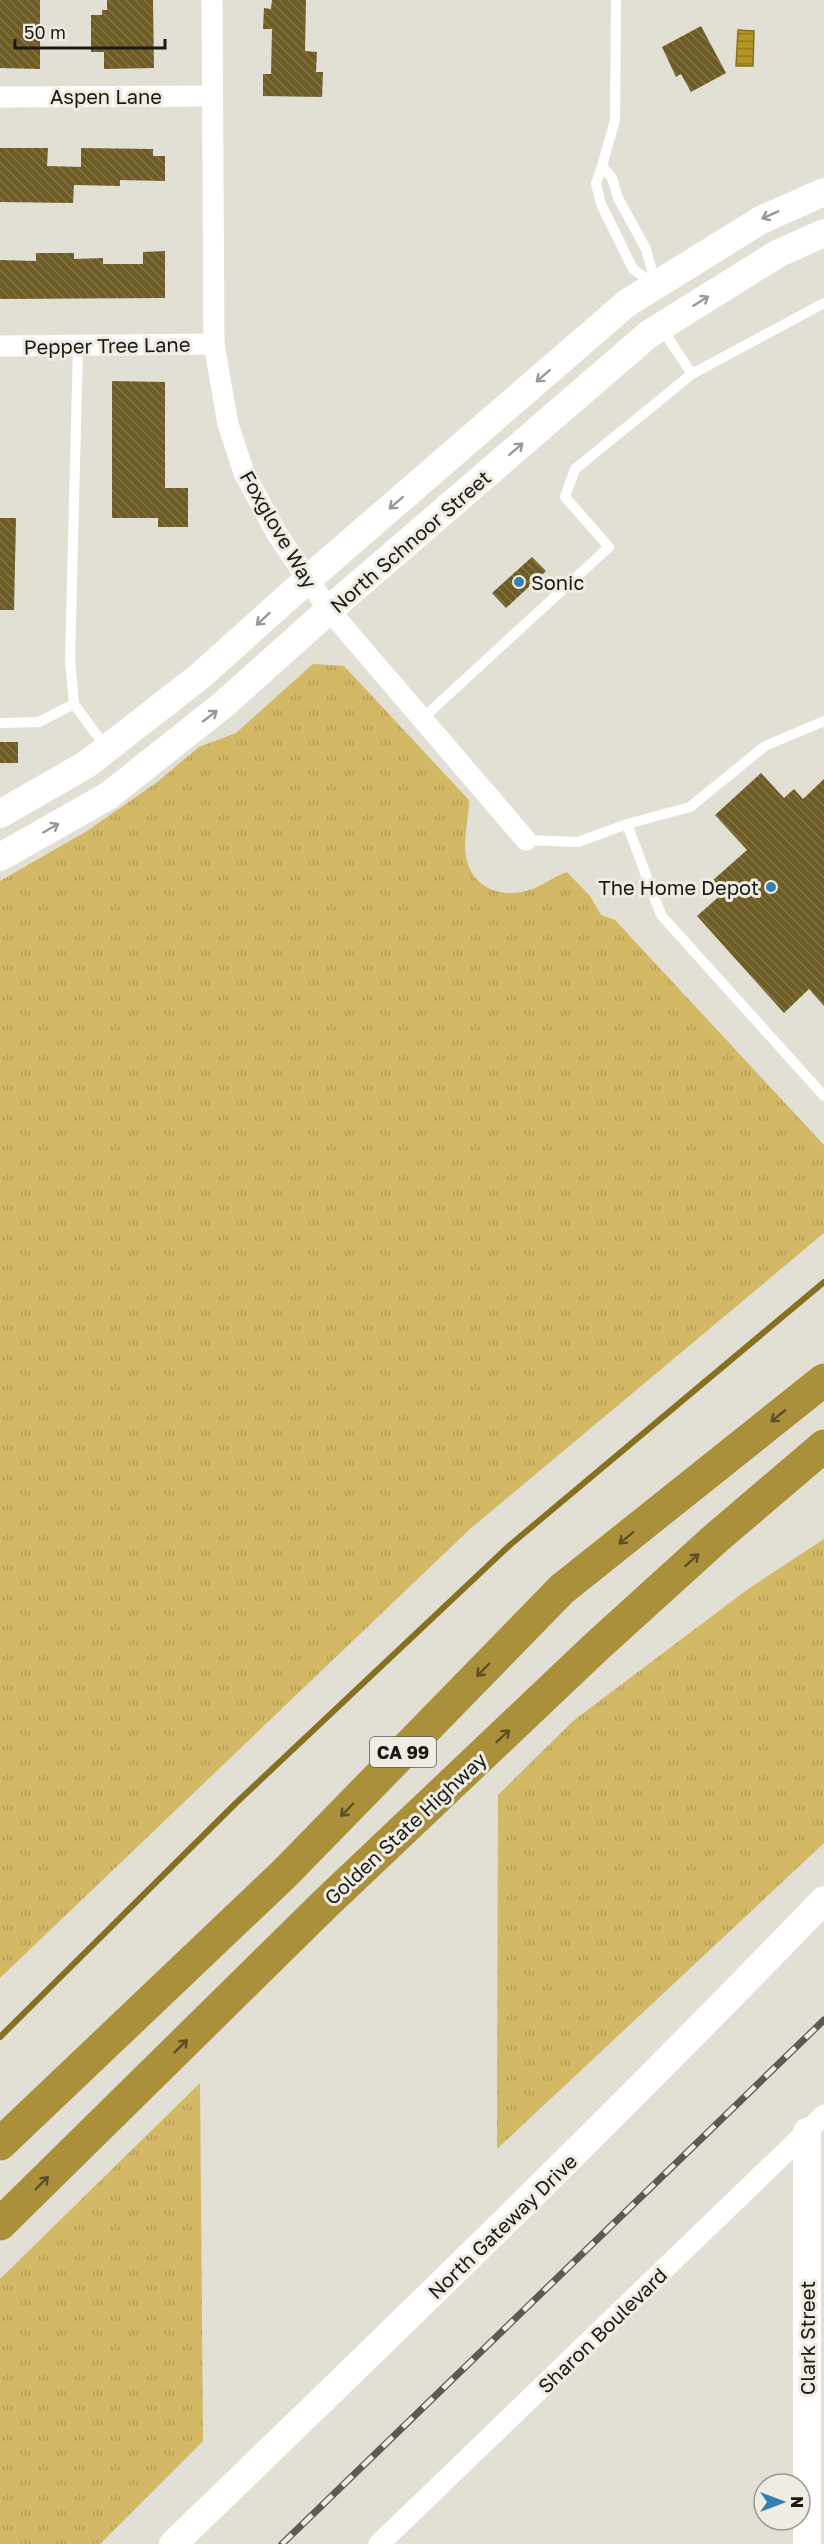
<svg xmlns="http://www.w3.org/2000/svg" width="824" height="2544" font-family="'Golos Text',sans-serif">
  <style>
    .grass { fill: url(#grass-tufts) }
    .water { fill: url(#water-rules); stroke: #87701f; stroke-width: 1.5 }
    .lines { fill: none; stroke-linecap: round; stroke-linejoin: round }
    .stream { stroke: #87701f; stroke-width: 6 }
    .building { fill: url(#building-back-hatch) }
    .lane { stroke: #fff; stroke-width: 10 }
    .street { stroke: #fff; stroke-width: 21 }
    .secondary { stroke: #fff; stroke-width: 28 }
    .highway { stroke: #ab903b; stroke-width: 33 }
    .rail-casing { stroke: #5c5a55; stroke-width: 7 }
    .rail { stroke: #efece3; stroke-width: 4.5; stroke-dasharray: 14; stroke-linecap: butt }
    .oneway { stroke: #989896 }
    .oneway2 { stroke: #5b4f27 }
    .poi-dot { fill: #3380b2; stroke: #efece3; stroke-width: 2 }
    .labels { text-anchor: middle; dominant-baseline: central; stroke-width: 6; stroke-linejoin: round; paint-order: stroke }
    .shield { fill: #efece3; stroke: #5a5854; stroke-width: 1.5 }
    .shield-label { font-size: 18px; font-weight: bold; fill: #1a1916 }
    .street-label { font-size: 20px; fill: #1a1916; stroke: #efece3 }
    .poi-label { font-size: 20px; fill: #1a1916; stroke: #efece3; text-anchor: start }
  </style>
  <defs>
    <pattern id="grass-tufts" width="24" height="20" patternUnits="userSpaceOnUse" patternTransform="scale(1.5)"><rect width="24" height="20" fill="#d3b866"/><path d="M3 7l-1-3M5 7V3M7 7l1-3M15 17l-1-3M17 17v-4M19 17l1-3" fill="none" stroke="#b59e58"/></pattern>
    <pattern id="water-rules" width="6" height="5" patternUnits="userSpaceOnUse" patternTransform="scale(1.5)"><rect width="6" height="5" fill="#b69523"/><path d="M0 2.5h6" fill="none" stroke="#93791d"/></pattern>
    <pattern id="building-back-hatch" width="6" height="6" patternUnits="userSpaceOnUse" patternTransform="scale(1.5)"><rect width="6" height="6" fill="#6e5c24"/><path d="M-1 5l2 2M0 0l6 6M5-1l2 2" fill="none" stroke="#817449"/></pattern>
  </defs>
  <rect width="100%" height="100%" fill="#e2dfd5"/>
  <!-- grass -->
  <g class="grass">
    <path d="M313,664L344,666L469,800C469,815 465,831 465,846C466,886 498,901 533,889C545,884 555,876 567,872L590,896L601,915L615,920L824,1145V1233L470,1529L0,1978V881L87,831L156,783L199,747L236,733Z"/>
    <path d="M824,1539V1843L497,2149L498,1795L573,1721L748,1589Z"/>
    <path d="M200,2083L203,2441L100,2544H0V2279Z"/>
  </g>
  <!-- water -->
  <path class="water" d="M738,30L754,31L753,66H736Z"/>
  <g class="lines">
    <!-- stream -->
    <path class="stream" d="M0,2037L236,1803L510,1545L824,1282"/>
  </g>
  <!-- building -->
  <g class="building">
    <path d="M0,0H40V69L0,68Z"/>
    <path d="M107,0H153L154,68L104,69V52H91V15H102V10H107Z"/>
    <path d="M272,0H306L305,51L317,52L316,72H323L322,97L263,96V74H271L272,29H263L264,8L271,9Z"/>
    <path d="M701,26L726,73L691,92L681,74L676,77L662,47Z"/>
    <path d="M0,148H48L47,166L81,167V148L153,149V156H165V181L120,180V186L74,185L73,203L0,202Z"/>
    <path d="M165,251V298L0,299V260L36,261V253H74V259L103,258V264H143V252Z"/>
    <path d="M112,381L165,382V488H188V527H158V518H112Z"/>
    <path d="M0,518H16L14,610H0Z"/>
    <path d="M532,557L546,571L506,608L492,593Z"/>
    <rect x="0" y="742" width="18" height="21"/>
    <path d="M761,773L784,798L794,789L803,799L824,779V1006L809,989L784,1013L697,916L723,893L712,881L747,850L715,815Z"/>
  </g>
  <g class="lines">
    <!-- lane -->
    <g class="lane">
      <path d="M602,166L612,178L618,198L646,249L656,286L633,269L601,204L596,184Z"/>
      <path d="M602,166L615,120L616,0"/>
      <path d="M662,329L692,374L824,303"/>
      <path d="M78,347L70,660L74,704L107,749"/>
      <path d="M422,719L609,547L565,497L575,469L692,374"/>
      <path d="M824,721L765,746L690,807L627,824L661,915L824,1096"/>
      <path d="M0,723L39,722L74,704"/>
      <path d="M526,840L578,842L627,824"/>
    </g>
    <!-- street -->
    <g class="street">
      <path d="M212,0L214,344L228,424L244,473L277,534L329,610L526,840"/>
      <path d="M0,97L212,96"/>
      <path d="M0,346L214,344"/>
      <path d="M379,2544L824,2115"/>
    </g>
    <!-- secondary -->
    <g class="secondary">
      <path d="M0,814L87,764L200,676L307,580L627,303L761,220L824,192"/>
      <path d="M0,857L108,796L224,704L329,610L649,334L779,253L824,233"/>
      <path d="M173,2544C393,2332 612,2120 824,1900"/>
      <path d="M807,2544V2132"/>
    </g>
    <!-- highway -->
    <g class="highway">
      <path d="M0,2144L285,1873L562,1589L824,1380"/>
      <path d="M0,2224L325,1904L596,1647L715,1539L824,1446"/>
    </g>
    <defs>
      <path id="rail" d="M282,2544L824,2020"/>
    </defs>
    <!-- rail casing -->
    <use href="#rail" class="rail-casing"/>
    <!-- rail -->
    <use href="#rail" class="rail"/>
  </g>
  <!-- one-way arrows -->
  <defs><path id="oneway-shaft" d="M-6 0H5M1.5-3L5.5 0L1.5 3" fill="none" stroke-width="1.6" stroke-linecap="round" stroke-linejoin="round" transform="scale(1.5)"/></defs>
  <g class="oneway">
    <use href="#oneway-shaft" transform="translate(770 215) rotate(156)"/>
    <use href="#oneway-shaft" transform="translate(701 301) rotate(-32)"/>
    <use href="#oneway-shaft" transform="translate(543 376) rotate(139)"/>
    <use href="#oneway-shaft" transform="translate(516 449) rotate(-41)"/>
    <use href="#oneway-shaft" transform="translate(396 503) rotate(139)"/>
    <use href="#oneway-shaft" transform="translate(263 619) rotate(138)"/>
    <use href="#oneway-shaft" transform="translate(210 716) rotate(-38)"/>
    <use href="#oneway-shaft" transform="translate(51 828) rotate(-30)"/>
  </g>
  <g class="oneway2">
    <use href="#oneway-shaft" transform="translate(778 1416) rotate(141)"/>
    <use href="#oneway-shaft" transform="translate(626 1538) rotate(141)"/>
    <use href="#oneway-shaft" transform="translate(692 1560) rotate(-42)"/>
    <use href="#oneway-shaft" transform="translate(483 1670) rotate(134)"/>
    <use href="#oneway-shaft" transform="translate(503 1736) rotate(-43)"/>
    <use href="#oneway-shaft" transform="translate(347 1810) rotate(134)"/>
    <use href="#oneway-shaft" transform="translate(181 2046) rotate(-45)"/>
    <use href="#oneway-shaft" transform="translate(42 2183) rotate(-45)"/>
  </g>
  <!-- markers -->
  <g class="poi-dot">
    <circle cx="519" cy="582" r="6"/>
    <circle cx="771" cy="887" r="6"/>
  </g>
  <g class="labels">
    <!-- shield labels -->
    <rect class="shield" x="370" y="1737" width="66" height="30" rx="4.5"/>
    <g class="shield-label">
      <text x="403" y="1752">CA 99</text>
    </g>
    <!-- street labels -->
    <g class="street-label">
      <text x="106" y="96">Aspen Lane</text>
      <text transform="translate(107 345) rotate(-1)">Pepper Tree Lane</text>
      <text transform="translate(279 529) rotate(60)">Foxglove Way</text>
      <text transform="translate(410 541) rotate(-41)">North Schnoor Street</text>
      <text transform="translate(405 1828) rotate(-43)">Golden State Highway</text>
      <text transform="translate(502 2226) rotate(-44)">North Gateway Drive</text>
      <text transform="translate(602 2330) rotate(-44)">Sharon Boulevard</text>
      <text transform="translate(807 2338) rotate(-90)">Clark Street</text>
    </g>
    <!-- poi labels -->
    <g class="poi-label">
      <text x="531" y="582">Sonic</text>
      <text x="759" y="887" text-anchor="end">The Home Depot</text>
    </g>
  </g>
  <!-- north arrow -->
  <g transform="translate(782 2502) rotate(90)"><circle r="28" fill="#efece3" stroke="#9a9891" stroke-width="1.5"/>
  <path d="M0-4.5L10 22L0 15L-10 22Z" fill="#3380b2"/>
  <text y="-9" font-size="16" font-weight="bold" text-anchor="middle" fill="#1a1916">N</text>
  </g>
  <!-- scale -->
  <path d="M15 39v9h150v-9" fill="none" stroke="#1a1916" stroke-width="3"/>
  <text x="24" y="39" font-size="18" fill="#1a1916" stroke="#efece3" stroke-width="4.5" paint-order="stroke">50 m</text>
</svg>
